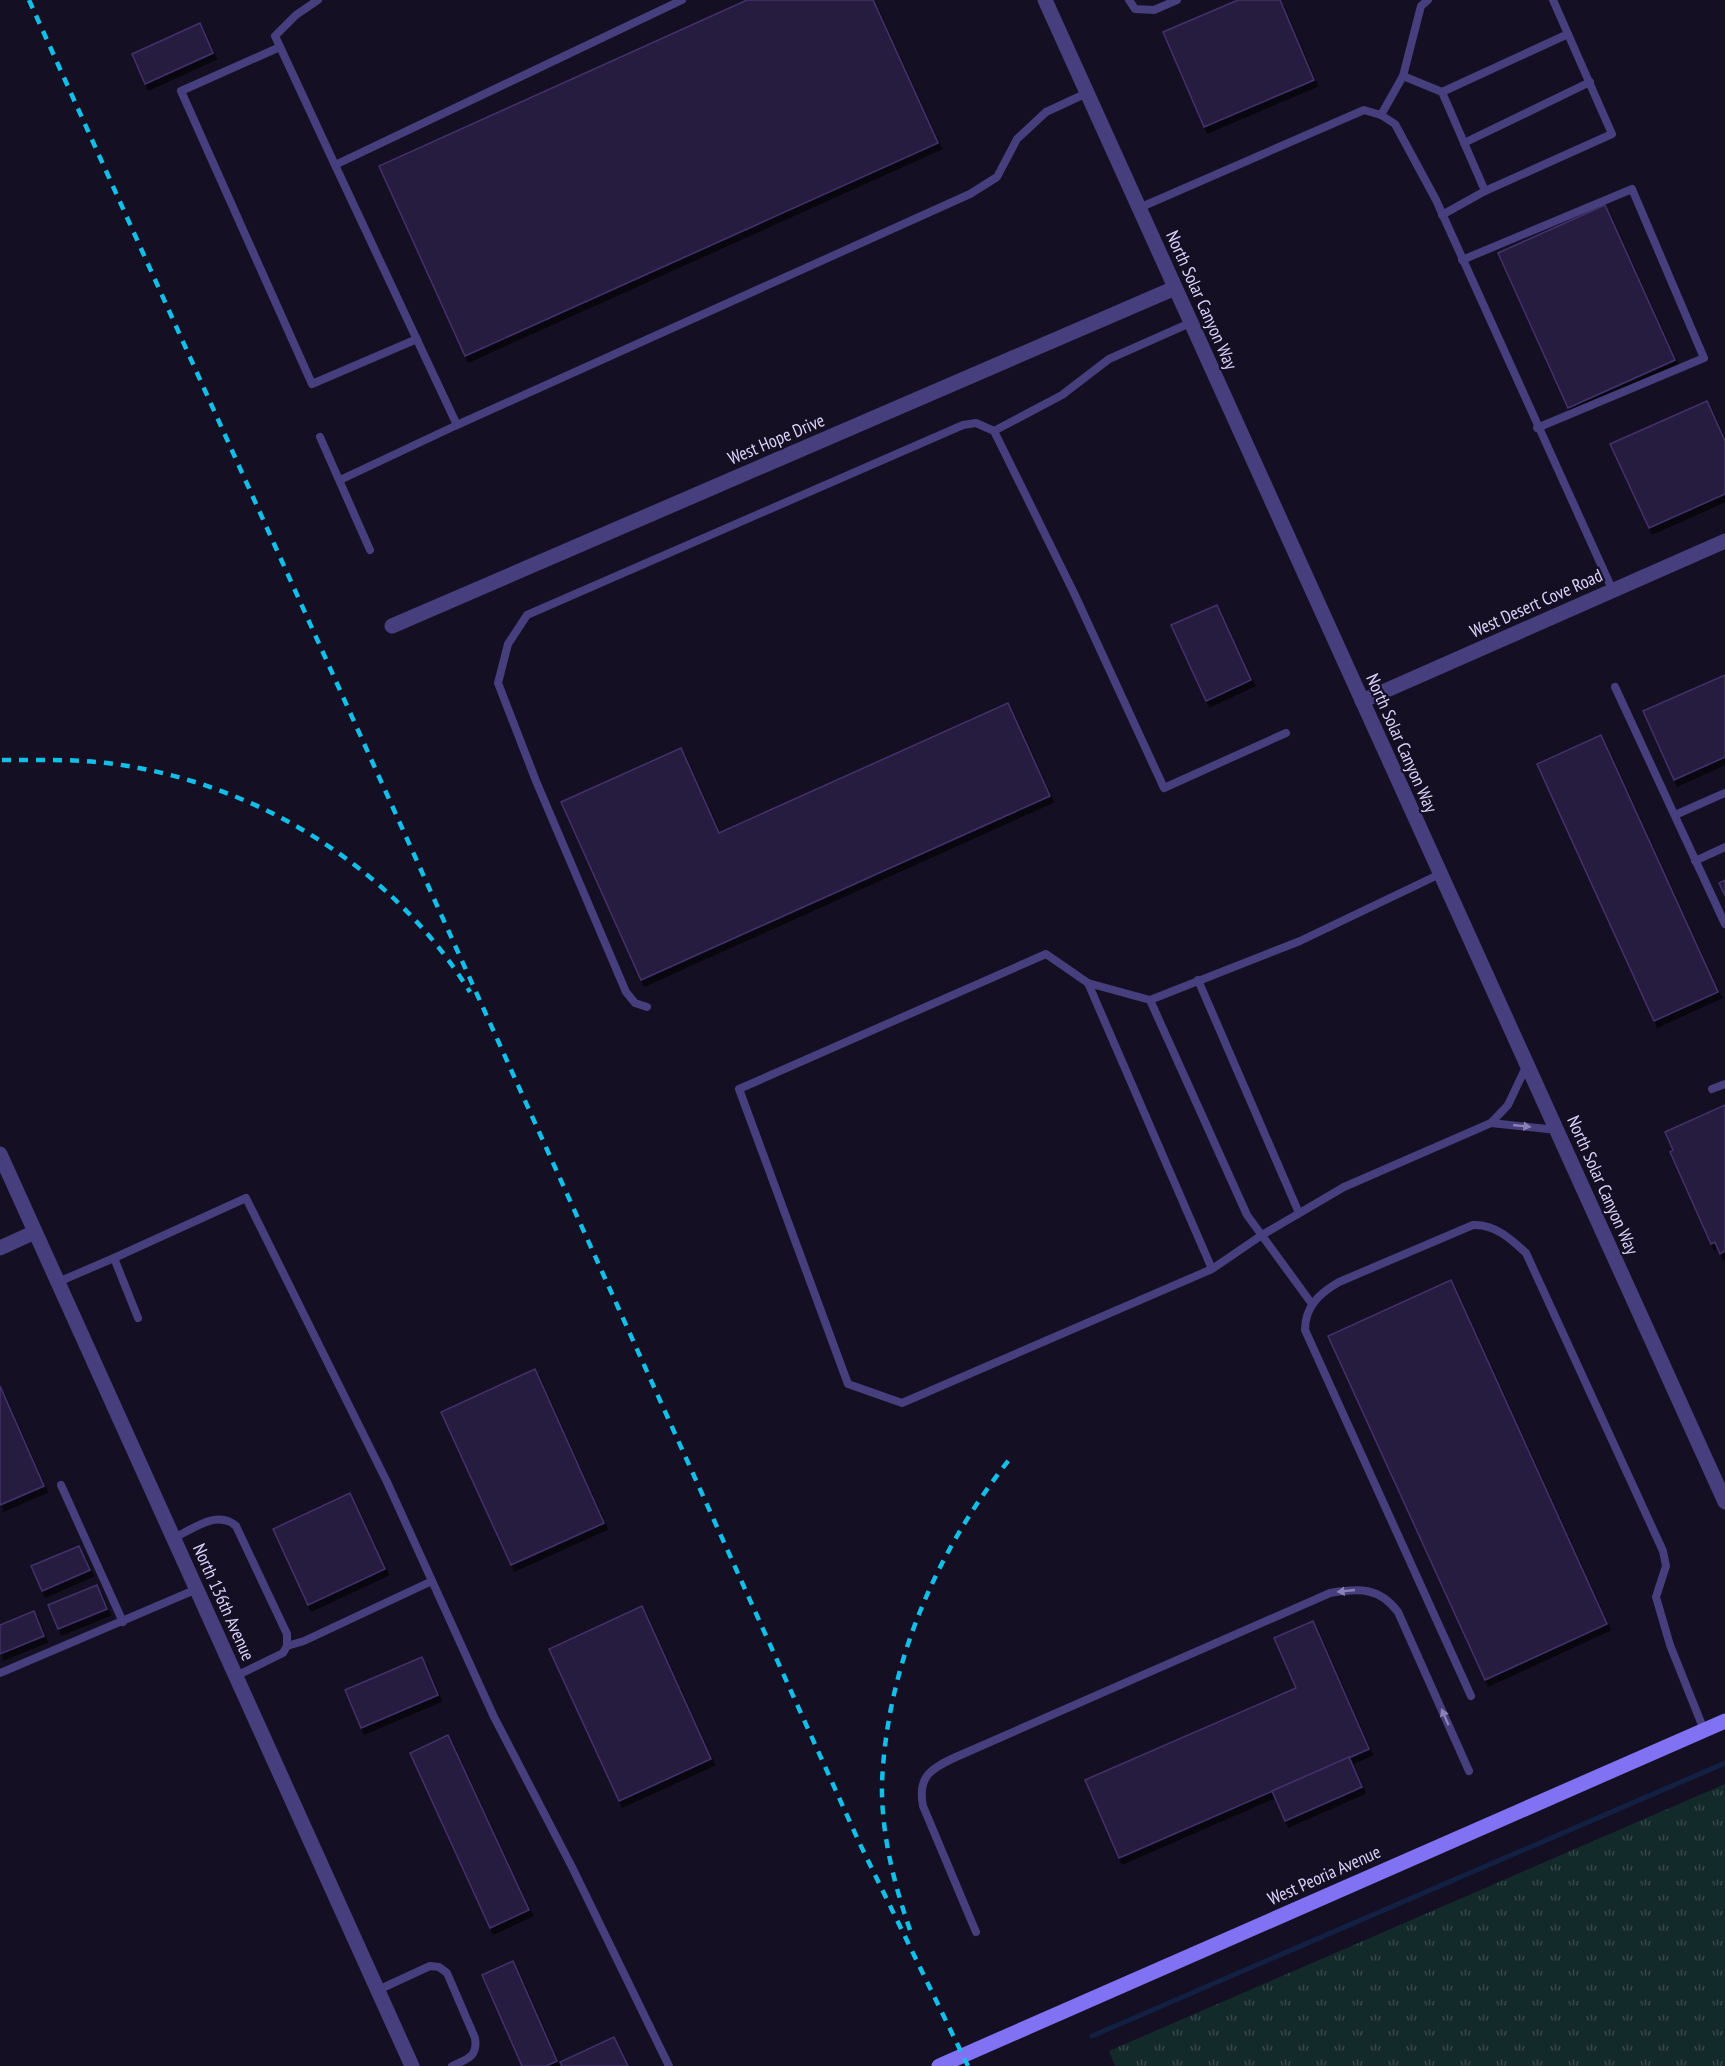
<svg xmlns="http://www.w3.org/2000/svg" width="1725" height="2066" font-family="'PT Sans Narrow',sans-serif">
  <style>
    .grass { fill: url(#grass-tufts) }
    .lines { fill: none; stroke-linecap: round; stroke-linejoin: round }
    .stream { stroke: #112043; stroke-width: 5 }
    .building { fill: #281d41; stroke: #42316b; stroke-width: 1.5; filter: url(#shadow) }
    .lane { stroke: #463e7d; stroke-width: 8 }
    .street { stroke: #463e7d; stroke-width: 15 }
    .secondary { stroke: #8172f4; stroke-width: 15 }
    .rail { stroke: #12bfe9; stroke-width: 4.5; stroke-dasharray: 9 8; stroke-linecap: butt }
    .oneway { fill: #8a81b6 }
    .labels { text-anchor: middle; dominant-baseline: central; stroke-width: 4.5; stroke-linejoin: round; paint-order: stroke }
    .street-label { font-size: 18px; fill: #dcd3fc; stroke: #140f22 }
  </style>
  <defs>
    <pattern id="grass-tufts" width="24" height="20" patternUnits="userSpaceOnUse" patternTransform="scale(1.5)"><rect width="24" height="20" fill="#132a2b"/><path d="M3 7l-1-3M5 7V3M7 7l1-3M15 17l-1-3M17 17v-4M19 17l1-3" fill="none" stroke="#35484b"/></pattern>
    <filter id="shadow"><feDropShadow dx="3.5" dy="6" stdDeviation="0" flood-color="#0009"/></filter>
  </defs>
  <rect width="100%" height="100%" fill="#140f22"/>
  <!-- grass -->
  <path class="grass" d="M1725,1784V2066H1115L1109,2051Z"/>
  <g class="lines">
    <!-- stream -->
    <path class="stream" d="M1092,2036L1725,1763"/>
  </g>
  <!-- building -->
  <g class="building">
    <path d="M747,0H873L938,143L465,356L379,166Z"/>
    <path d="M1238,0H1280L1314,80L1204,127L1163,32Z"/>
    <path d="M200,23L213,53L145,84L132,54Z"/>
    <path d="M1605,205L1675,360L1568,408L1498,253Z"/>
    <path d="M1707,401L1725,441V494L1649,528L1610,444Z"/>
    <path d="M1217,605L1251,680L1206,701L1171,625Z"/>
    <path d="M1725,675V757L1674,780L1643,711Z"/>
    <path d="M1008,703L1050,796L641,980L561,802L681,748L719,833Z"/>
    <path d="M1601,735L1718,992L1654,1021L1537,764Z"/>
    <path d="M1725,880V896L1719,883Z"/>
    <path d="M1725,1105V1251L1720,1254L1715,1242L1711,1244L1670,1152L1673,1150L1665,1132Z"/>
    <path d="M1451,1280L1607,1624L1485,1680L1328,1336Z"/>
    <path d="M535,1369L604,1523L511,1565L441,1412Z"/>
    <path d="M0,1386L44,1486L0,1505Z"/>
    <path d="M350,1493L385,1569L308,1605L273,1529Z"/>
    <path d="M79,1546L90,1570L42,1591L31,1566Z"/>
    <path d="M97,1585L107,1609L58,1629L48,1605Z"/>
    <path d="M642,1606L711,1759L619,1801L549,1649Z"/>
    <path d="M34,1611L44,1636L0,1654V1625Z"/>
    <path d="M1313,1621L1369,1749L1119,1858L1085,1780L1296,1688L1274,1638Z"/>
    <path d="M422,1657L438,1695L361,1728L345,1690Z"/>
    <path d="M448,1735L529,1910L490,1928L410,1753Z"/>
    <path d="M1349,1757L1362,1787L1285,1821L1272,1791Z"/>
    <path d="M513,1961L557,2061L546,2066H522L482,1975Z"/>
    <path d="M614,2037L628,2066H562L560,2062Z"/>
  </g>
  <g class="lines">
    <!-- lane -->
    <g class="lane">
      <path d="M318,0L296,15L275,36L335,165L682,0"/>
      <path d="M1129,0L1135,9L1154,10L1177,0"/>
      <path d="M1428,0L1421,6L1403,76L1442,92L1485,191L1612,134L1553,0"/>
      <path d="M280,47L181,91L312,384L417,339"/>
      <path d="M1442,92L1568,34"/>
      <path d="M1381,115L1403,76"/>
      <path d="M1464,143L1590,82"/>
      <path d="M335,165L457,425L970,194L997,177L1017,139L1046,112L1087,93"/>
      <path d="M1139,208L1364,110L1381,115L1395,124L1436,200L1613,591"/>
      <path d="M1442,215L1485,191"/>
      <path d="M1462,260L1632,189L1704,358L1537,428"/>
      <path d="M994,431L1062,395L1109,359L1190,323"/>
      <path d="M320,437L370,550"/>
      <path d="M340,480L457,425"/>
      <path d="M1615,687L1725,924"/>
      <path d="M1675,815L1725,793"/>
      <path d="M1695,861L1725,847"/>
      <path d="M1198,980L1299,1213"/>
      <path d="M1088,983L1150,1000"/>
      <path d="M647,1007L635,1003L626,992L536,781L498,683L508,644L527,615L963,425L976,423L994,431L1074,593L1164,788L1286,733"/>
      <path d="M1526,1067L1508,1105L1491,1123L1557,1130"/>
      <path d="M1712,1089L1725,1084"/>
      <path d="M114,1258L246,1198L387,1482L494,1717L572,1867L669,2066"/>
      <path d="M1212,1269L1088,983L1046,954L739,1089L848,1384L902,1403L1212,1269L1262,1235L1344,1187L1491,1123"/>
      <path d="M58,1282L114,1258L138,1318"/>
      <path d="M1312,1304L1247,1215L1150,1000L1300,941L1440,874"/>
      <path d="M61,1485L123,1622"/>
      <path d="M174,1538C193,1529 218,1509 236,1526L287,1634V1646L283,1653L236,1676"/>
      <path d="M287,1646L304,1641L432,1581"/>
      <path d="M0,1673L197,1589"/>
      <path d="M1471,1696L1305,1330C1305,1306 1320,1293 1339,1282L1473,1225C1495,1224 1511,1239 1526,1253L1663,1551L1666,1566L1656,1597L1670,1645L1704,1730"/>
      <path d="M976,1932L923,1806C917,1776 932,1768 956,1757L1330,1593C1359,1588 1379,1587 1398,1612L1469,1771"/>
      <path d="M378,1990L430,1966L439,1967L447,1973L475,2038C478,2057 467,2059 452,2066"/>
    </g>
    <!-- street -->
    <g class="street">
      <path d="M1045,0L1725,1502"/>
      <path d="M392,626L1175,288"/>
      <path d="M1362,701L1725,541"/>
      <path d="M0,1154L412,2066"/>
      <path d="M0,1248L35,1232"/>
    </g>
    <!-- secondary -->
    <path class="secondary" d="M939,2066L1725,1721"/>
    <!-- rail -->
    <g class="rail">
      <path d="M29,0L859,1842L968,2066"/>
      <path d="M2,760C37,760 72,759 107,763C254,781 392,866 470,992"/>
      <path d="M910,1930C894,1884 881,1833 882,1783C887,1663 938,1547 1013,1455"/>
    </g>
  </g>
  <!-- one-way arrows -->
  <defs><path id="oneway-solid" d="M-6-.8H1V-3.2L6.5 0L1 3.2V.8H-6Z" transform="scale(1.5)"/></defs>
  <g class="oneway">
    <use href="#oneway-solid" transform="translate(1522 1126) rotate(6)"/>
    <use href="#oneway-solid" transform="translate(1346 1591) rotate(174)"/>
    <use href="#oneway-solid" transform="translate(1445 1717) rotate(-114)"/>
  </g>
  <g class="labels">
    <!-- street labels -->
    <g class="street-label">
      <text transform="translate(1202 300) rotate(66)">North Solar Canyon Way</text>
      <text transform="translate(776 439) rotate(-23)">West Hope Drive</text>
      <text transform="translate(1536 603) rotate(-24)">West Desert Cove Road</text>
      <text transform="translate(1402 743) rotate(66)">North Solar Canyon Way</text>
      <text transform="translate(1603 1185) rotate(66)">North Solar Canyon Way</text>
      <text transform="translate(224 1602) rotate(66)">North 136th Avenue</text>
      <text transform="translate(1324 1875) rotate(-24)">West Peoria Avenue</text>
    </g>
  </g>
</svg>
